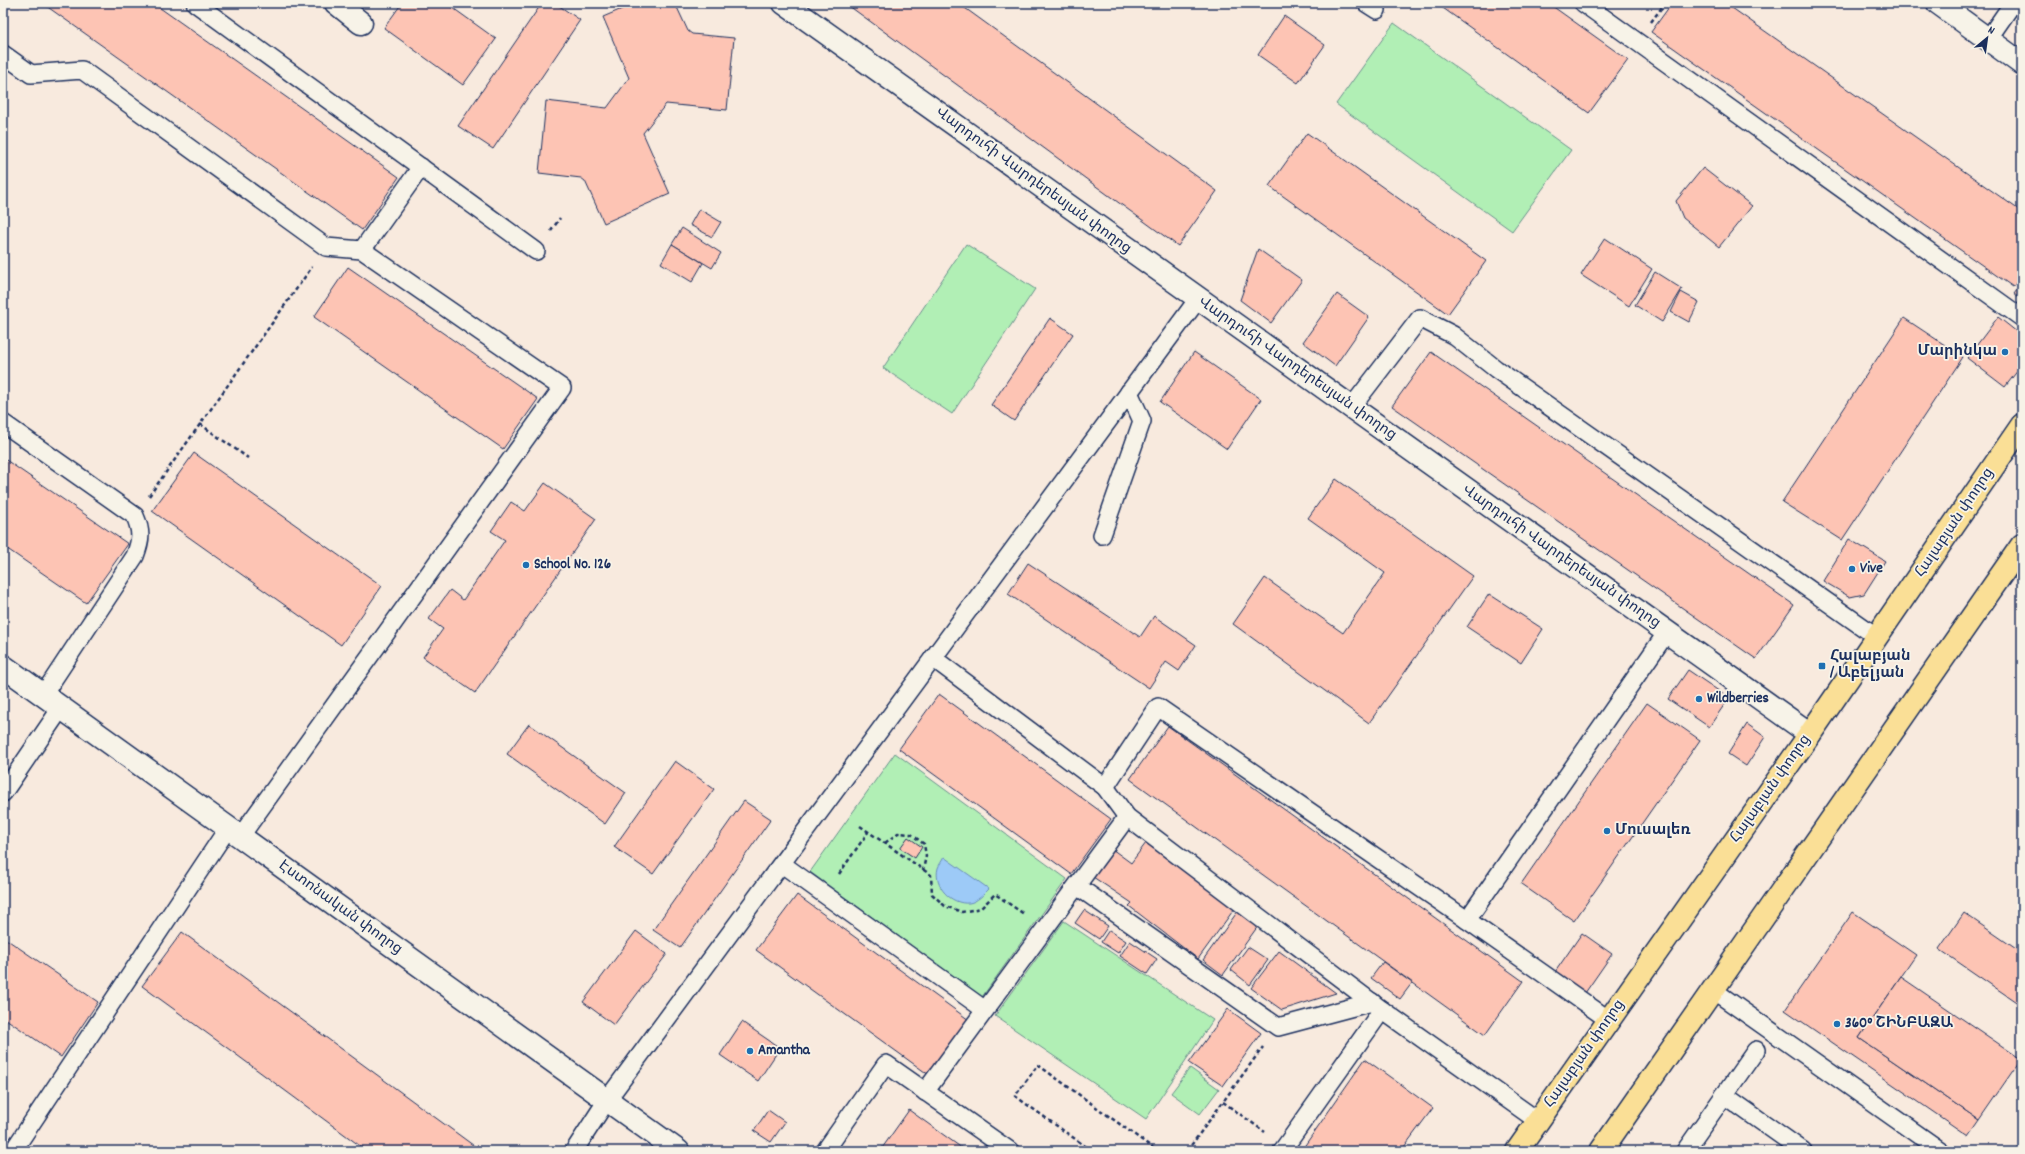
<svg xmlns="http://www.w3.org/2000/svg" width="2025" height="1154" font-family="Dekko,'Noto Sans Armenian',sans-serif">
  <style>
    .green { fill: #b1efb5; stroke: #668f8a }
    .water { fill: #9dcaf7; stroke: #698cba }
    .building { fill: #fdc4b4; stroke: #1b2f5e }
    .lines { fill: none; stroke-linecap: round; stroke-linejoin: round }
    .lane-casing { stroke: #1b2f5e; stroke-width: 20 }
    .street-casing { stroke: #1b2f5e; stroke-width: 25 }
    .secondary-casing { stroke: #1b2f5e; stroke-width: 25 }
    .primary-casing { stroke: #1b2f5e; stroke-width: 25 }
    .path { stroke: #1b2f5e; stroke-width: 2.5; stroke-dasharray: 4 3; stroke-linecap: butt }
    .lane { stroke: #f7f3e8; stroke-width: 17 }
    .street { stroke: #f7f3e8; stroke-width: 22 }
    .secondary { stroke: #f7f3e8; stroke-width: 22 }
    .primary { stroke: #fadf96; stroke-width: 22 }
    .poi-dot { fill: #1f6fb2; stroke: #f7f3e8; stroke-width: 1.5 }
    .labels { text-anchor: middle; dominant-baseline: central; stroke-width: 3.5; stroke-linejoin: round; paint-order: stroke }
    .street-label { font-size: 15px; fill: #1b2f5e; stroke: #f7f3e8 }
    .poi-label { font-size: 15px; font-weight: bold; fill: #1b2f5e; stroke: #f7f3e8; text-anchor: start }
  </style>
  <rect width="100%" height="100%" fill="#f8eade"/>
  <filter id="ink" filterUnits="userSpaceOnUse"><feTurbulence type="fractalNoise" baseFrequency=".025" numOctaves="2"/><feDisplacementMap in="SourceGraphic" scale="8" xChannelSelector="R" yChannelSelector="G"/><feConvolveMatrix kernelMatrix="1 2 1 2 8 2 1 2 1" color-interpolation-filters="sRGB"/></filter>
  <g filter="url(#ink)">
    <!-- green -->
    <g class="green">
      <path d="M1394,23L1571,150L1512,231L1336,104Z"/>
      <path d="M966,244L1035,289L952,414L883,368Z"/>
      <path d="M895,753L1067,879L982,997L810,872Z"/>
      <path d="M1064,921L1213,1020L1146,1119L995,1016Z"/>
      <path d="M1190,1068L1219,1089L1200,1114L1171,1093Z"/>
    </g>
    <!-- water -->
    <path class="water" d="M944,857L989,889C984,894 977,902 969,903C951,905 933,886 938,868C939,865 942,861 944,857Z"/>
    <!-- building -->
    <g class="building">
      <path d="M42,3H153L399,177L362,230Z"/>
      <path d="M402,3H446L496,39L463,85L384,28Z"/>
      <path d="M542,3H555L580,20L493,149L458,126Z"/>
      <path d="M636,3H675L688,31L692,34L734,38L727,110L666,104L643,133L670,194L604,223L585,181L581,178L539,173L546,101L607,108L629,78L603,17Z"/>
      <path d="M845,3H958L1217,191L1178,246Z"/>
      <path d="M1436,3H1548L1628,60L1589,113Z"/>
      <path d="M1672,3H1725L2022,212V275L2013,287L1651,32Z"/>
      <path d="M1284,16L1325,45L1298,83L1258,55Z"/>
      <path d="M1307,133L1486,261L1448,314L1269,186Z"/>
      <path d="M1703,168L1752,206L1719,247L1683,218L1676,201Z"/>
      <path d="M699,209L721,222L712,237L690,225Z"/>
      <path d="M682,228L721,253L712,268L672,244Z"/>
      <path d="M1605,238L1652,269L1629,306L1581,275Z"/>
      <path d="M672,244L703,263L692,282L661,263Z"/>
      <path d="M1258,249L1302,280L1271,323L1240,300Z"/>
      <path d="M348,267L538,399L503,449L314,317Z"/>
      <path d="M1655,272L1682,289L1662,322L1635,305Z"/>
      <path d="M2022,283V300L2014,294Z"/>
      <path d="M1681,292L1699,302L1689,322L1671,312Z"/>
      <path d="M1337,294L1369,317L1335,366L1303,342Z"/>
      <path d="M1998,317L2022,336V365L2005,387L1967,358Z"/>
      <path d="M1050,318L1073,334L1014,421L991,405Z"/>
      <path d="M1904,318L1963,357L1842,540L1782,502Z"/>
      <path d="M1194,352L1261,399L1227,449L1160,402Z"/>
      <path d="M1431,352L1794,605L1756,659L1392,406Z"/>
      <path d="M194,453L382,586L341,645L152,511Z"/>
      <path d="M3,458L128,544L86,603L3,546Z"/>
      <path d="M1336,479L1473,576L1369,723L1233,624L1265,578L1343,633L1385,573L1308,518Z"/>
      <path d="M545,483L596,519L475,693L423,657L443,629L429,619L450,590L463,600L505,540L491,531L511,502L525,511Z"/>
      <path d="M1849,539L1885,561L1864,594L1850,597L1823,581Z"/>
      <path d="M1028,563L1140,637L1154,616L1196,645L1179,671L1166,662L1149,688L1008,594Z"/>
      <path d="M1489,594L1543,629L1521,663L1467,627Z"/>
      <path d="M1688,670L1729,698L1709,727L1668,699Z"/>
      <path d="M939,694L1111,819L1071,874L899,749Z"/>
      <path d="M1647,703L1700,740L1574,921L1521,884Z"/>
      <path d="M529,724L626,793L605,824L507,754Z"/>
      <path d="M1747,724L1765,737L1746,766L1728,754Z"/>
      <path d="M1168,726L1523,981L1485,1035L1130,779Z"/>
      <path d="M675,761L714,789L653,874L614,847Z"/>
      <path d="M744,801L771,819L680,948L653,930Z"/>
      <path d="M908,837L922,847L915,858L900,848Z"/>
      <path d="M1146,843L1235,908L1198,959L1129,906L1132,903L1093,877L1112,849L1131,863Z"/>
      <path d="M797,895L969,1020L929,1075L756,950Z"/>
      <path d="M1084,910L1108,926L1099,939L1075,923Z"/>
      <path d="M1238,911L1258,926L1223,975L1203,960Z"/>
      <path d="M1853,912L1916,955L1859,1038L1979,1120L1968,1136L1785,1010Z"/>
      <path d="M1964,913L2022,953V1006L1939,949Z"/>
      <path d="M1109,930L1126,941L1118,953L1101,942Z"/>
      <path d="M636,931L667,954L614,1025L583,1002Z"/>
      <path d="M182,932L481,1151H367L230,1050L142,986Z"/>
      <path d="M1582,933L1612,954L1585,993L1555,972Z"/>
      <path d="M3,937L98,1002L61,1057L3,1017Z"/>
      <path d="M1130,941L1157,959L1147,974L1120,956Z"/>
      <path d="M1248,947L1268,960L1250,985L1231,970Z"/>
      <path d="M1279,951L1336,993L1282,1010L1251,988Z"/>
      <path d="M1383,962L1412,983L1400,999L1371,978Z"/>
      <path d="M1901,977L2021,1059L1979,1120L1859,1038Z"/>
      <path d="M1228,1009L1261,1033L1223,1086L1189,1063Z"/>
      <path d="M742,1022L780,1048L758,1081L720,1055Z"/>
      <path d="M1365,1059L1433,1108L1401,1151H1301Z"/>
      <path d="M768,1110L785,1122L771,1142L754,1131Z"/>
      <path d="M909,1110L966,1151H880Z"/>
    </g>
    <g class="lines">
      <defs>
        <g id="lane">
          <path d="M195,3L536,251"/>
          <path d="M1366,3L1377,10"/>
          <path d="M1583,3L2022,318"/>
          <path d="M1988,39L2013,3"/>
          <path d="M3,54L31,74L82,70L326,247L362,250L562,388L240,837"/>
          <path d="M362,250L421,167"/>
          <path d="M1351,408L1420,318L1453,335L1496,369L1877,637"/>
          <path d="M3,423L135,516C142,532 141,540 135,556L43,695"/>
          <path d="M1102,535L1142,421L1129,392"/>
          <path d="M933,658L1105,787L1127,817L1382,1010L1538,1121"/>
          <path d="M1105,787L1158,707L1467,920L1609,1020"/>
          <path d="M3,793L61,708"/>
          <path d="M782,864L985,1010"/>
          <path d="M1077,886L1278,1027L1372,1002"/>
          <path d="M1467,920L1667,632"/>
          <path d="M1713,990L1941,1151"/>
          <path d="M925,1092L1127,817"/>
          <path d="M1724,1095L1803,1151"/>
          <path d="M13,1151L228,828"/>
          <path d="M574,1151L607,1100L1198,299"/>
          <path d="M825,1151L886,1064L1010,1151"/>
          <path d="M1282,1151L1382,1010"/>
          <path d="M1685,1151L1756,1050"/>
        </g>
        <g id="street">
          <path d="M336,3L361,23"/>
          <path d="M784,3L1810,734"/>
        </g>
        <g id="secondary">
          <path d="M1938,3L2022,64"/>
          <path d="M3,666L678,1151"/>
        </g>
        <g id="primary">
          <path d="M1517,1151L1810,734L2022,425"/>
          <path d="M1601,1151L2022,545"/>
        </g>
      </defs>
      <!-- lane casing -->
      <use href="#lane" class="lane-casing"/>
      <!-- street casing -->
      <use href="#street" class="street-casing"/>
      <!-- secondary casing -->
      <use href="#secondary" class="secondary-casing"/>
      <!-- primary casing -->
      <use href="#primary" class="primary-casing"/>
      <!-- path -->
      <g class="path">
        <path d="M1651,22L1665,3"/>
        <path d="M551,231L560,218"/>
        <path d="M200,424L248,458"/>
        <path d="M149,496L312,267"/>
        <path d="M860,826L931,875L932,894L945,906L962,912L981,908L995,894L1024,914"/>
        <path d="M885,843L898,833L911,834L924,844L926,856L923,870"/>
        <path d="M839,874L868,832"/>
        <path d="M1223,1102L1265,1132"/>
        <path d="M1092,1151L1015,1096L1038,1065L1157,1151"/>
        <path d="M1187,1151L1263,1047"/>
      </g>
      <!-- lane -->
      <use href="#lane" class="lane"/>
      <!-- street -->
      <use href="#street" class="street"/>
      <!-- secondary -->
      <use href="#secondary" class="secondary"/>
      <!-- primary -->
      <use href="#primary" class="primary"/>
    </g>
  </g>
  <!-- markers -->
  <g class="poi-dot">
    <circle cx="2005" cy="352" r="4"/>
    <circle cx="526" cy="565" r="4"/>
    <circle cx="1852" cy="569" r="4"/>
    <rect x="1818" y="662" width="8" height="8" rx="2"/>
    <circle cx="1699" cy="699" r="4"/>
    <circle cx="1607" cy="831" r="4"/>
    <circle cx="1837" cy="1024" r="4"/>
    <circle cx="750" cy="1051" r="4"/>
  </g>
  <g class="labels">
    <!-- street labels -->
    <g class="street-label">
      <text transform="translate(1033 181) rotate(36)">Վարդուհի Վարդերեսյան փողոց</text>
      <text transform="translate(1297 369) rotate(35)">Վարդուհի Վարդերեսյան փողոց</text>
      <text transform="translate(1955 523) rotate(-56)">Հալաբյան փողոց</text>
      <text transform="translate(1561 557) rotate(35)">Վարդուհի Վարդերեսյան փողոց</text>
      <text transform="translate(1771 789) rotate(-55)">Հալաբյան փողոց</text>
      <text transform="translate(340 908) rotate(36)">Էստոնական փողոց</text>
      <text transform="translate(1585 1054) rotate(-55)">Հալաբյան փողոց</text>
    </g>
    <!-- poi labels -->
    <g class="poi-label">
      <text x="1997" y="352" text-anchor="end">Մարինկա</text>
      <text x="534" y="565">School No. 126</text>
      <text x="1860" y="569">Vive</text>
      <text x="1830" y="657">Հալաբյան<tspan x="1830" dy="17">/ Աբելյան</tspan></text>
      <text x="1707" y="699">Wildberries</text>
      <text x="1615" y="831">Մուսալեռ</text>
      <text x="1845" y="1024">360° ՇԻՆԲԱԶԱ</text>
      <text x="758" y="1051">Amantha</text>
    </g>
  </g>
  <!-- margin -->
  <rect width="2025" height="1154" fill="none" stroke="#f7f3e8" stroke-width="16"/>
  <rect x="8" y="8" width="2009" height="1138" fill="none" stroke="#1b2f5e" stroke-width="1.5" filter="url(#ink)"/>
  <!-- north arrow -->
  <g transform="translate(1987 38) rotate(29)" stroke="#f7f3e8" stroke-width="3" paint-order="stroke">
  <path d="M0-3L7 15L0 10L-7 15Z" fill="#1b2f5e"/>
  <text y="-6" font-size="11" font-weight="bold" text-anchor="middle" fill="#1b2f5e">N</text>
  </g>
</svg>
